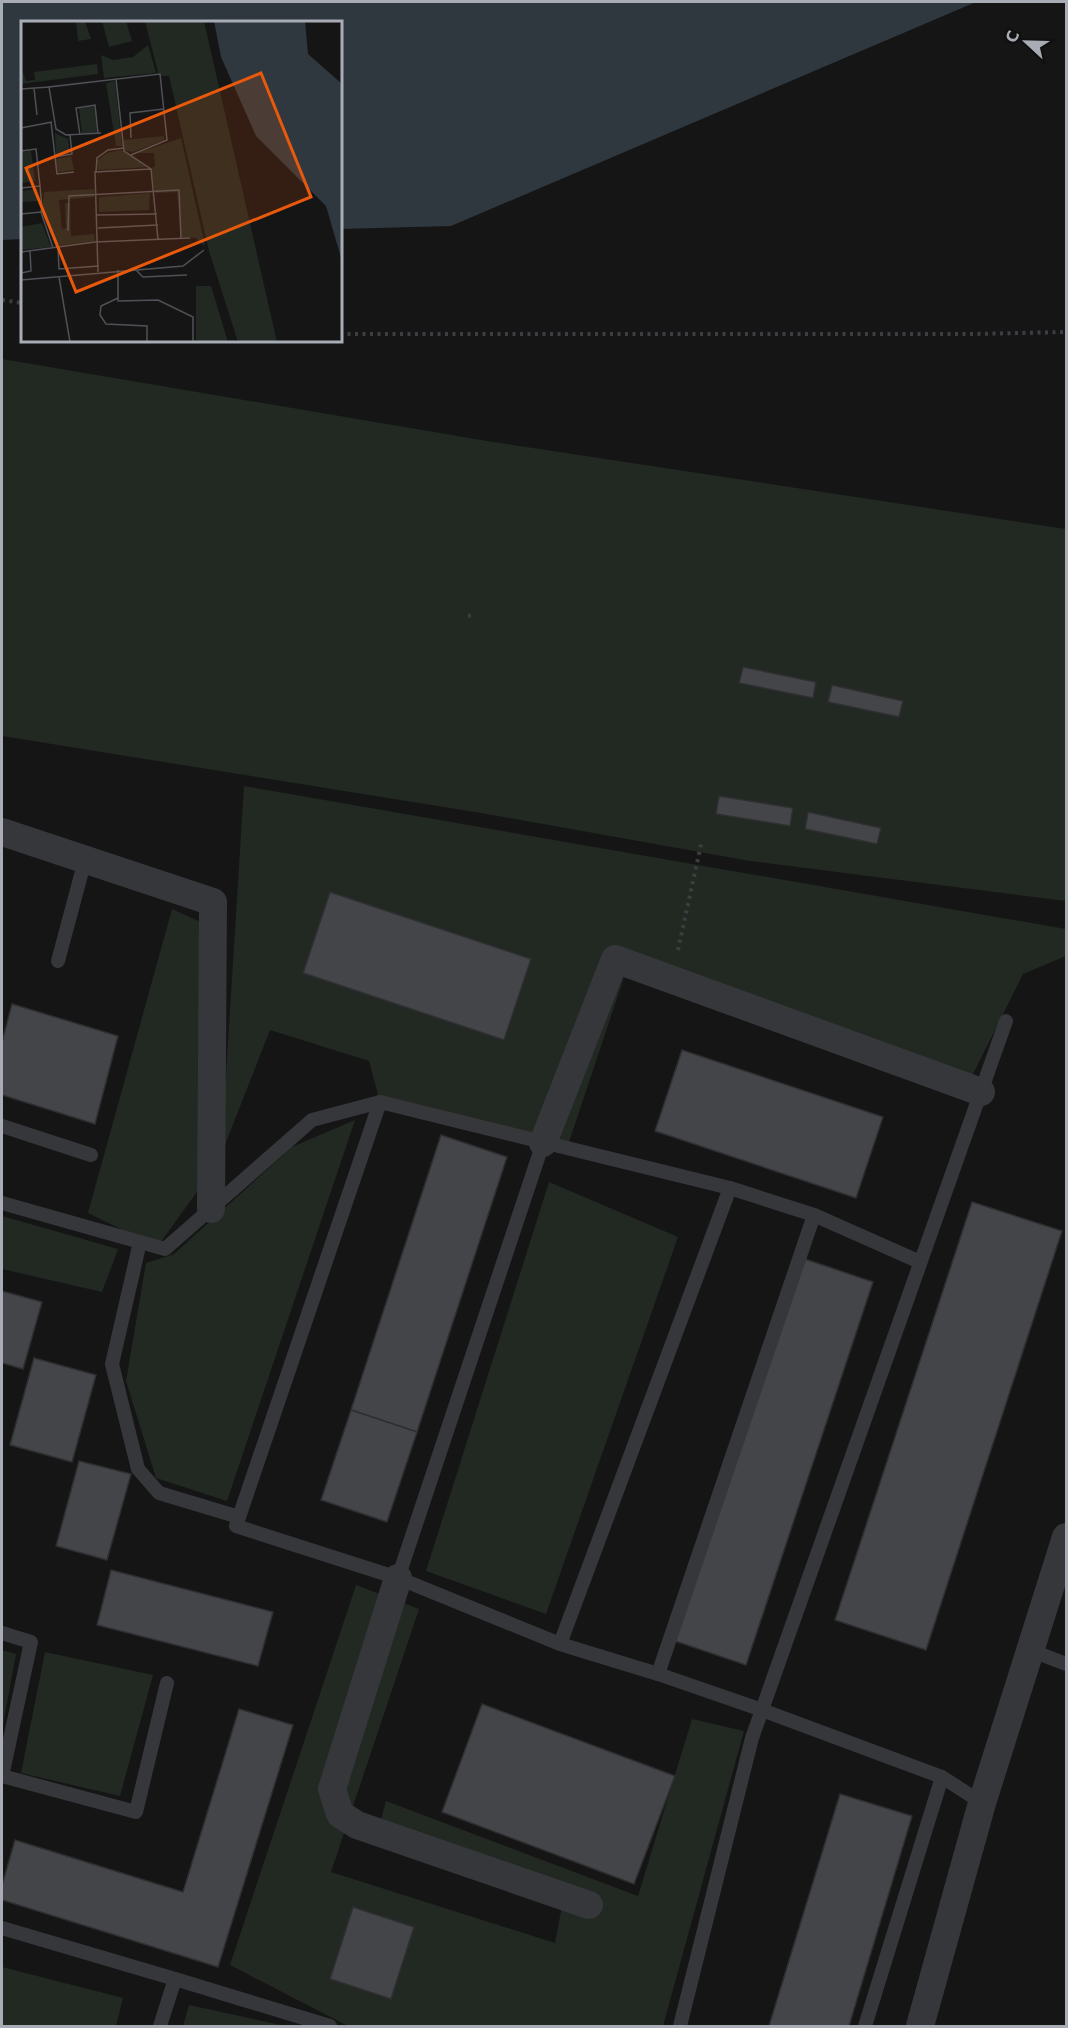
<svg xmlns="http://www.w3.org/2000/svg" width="1068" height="2028" font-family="Commissioner,sans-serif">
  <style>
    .green { fill: #212922 }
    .water { fill: #2f383e }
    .building { fill: #444549; stroke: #2f2f32; stroke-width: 1.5 }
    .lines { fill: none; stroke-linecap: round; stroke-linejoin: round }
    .path { stroke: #3c3e42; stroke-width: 4; stroke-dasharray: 3 4.5; stroke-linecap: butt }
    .service { stroke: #36373b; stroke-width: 14 }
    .minor { stroke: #36373b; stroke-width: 28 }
    .inset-road { fill: none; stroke: #4f5156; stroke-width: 1.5 }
    .view { fill: #e8590c; fill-opacity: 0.15; stroke: #e8590c; stroke-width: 3 }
    .inset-edge { fill: none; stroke: #a7acb5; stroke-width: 3 }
  </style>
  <rect width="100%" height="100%" fill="#151516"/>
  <!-- green -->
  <g class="green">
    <path d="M2,359L487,441L1066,529V901L750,861L481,813L2,736Z"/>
    <path d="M244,786L1066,929V956L1023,974L970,1080L624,977L567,1148L380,1102L369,1061L270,1030L221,1155Z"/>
    <path d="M172,909L205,924L202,1185L157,1247L88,1213Z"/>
    <path d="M355,1120L227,1501L156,1478L126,1381L146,1263L174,1254L292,1147Z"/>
    <path d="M549,1182L678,1237L546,1614L426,1571Z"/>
    <path d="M2,1216L118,1249L102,1292L2,1269Z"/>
    <path d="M356,1585L419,1609L331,1872L555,1943L562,1906L374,1845L386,1801L638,1896L692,1719L744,1731L663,2026H348L230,1965Z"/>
    <path d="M2,1650L16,1654L2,1730Z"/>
    <path d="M45,1652L153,1675L120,1796L21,1773Z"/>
    <path d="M2,1967L123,1998L116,2026H2Z"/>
    <path d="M189,2005L281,2025L280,2026H183Z"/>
  </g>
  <!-- water -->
  <path class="water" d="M2,2H976L451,226L341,229L340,22H22V239L2,240Z"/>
  <!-- building -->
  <g class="building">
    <path d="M743,667L816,682L813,698L739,683Z"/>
    <path d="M832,685L903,701L899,717L828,702Z"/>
    <path d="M719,796L793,808L790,826L716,814Z"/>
    <path d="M808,812L881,828L877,844L805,829Z"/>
    <path d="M330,892L531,959L504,1040L303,973Z"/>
    <path d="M12,1004L118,1036L95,1124L2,1095V1042Z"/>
    <path d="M682,1050L883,1117L856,1198L655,1131Z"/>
    <path d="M441,1135L507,1157L417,1432L351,1410Z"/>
    <path d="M972,1202L1062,1231L926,1650L835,1620Z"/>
    <path d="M805,1259L873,1282L746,1665L675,1641Z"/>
    <path d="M2,1291L42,1302L23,1369L2,1363Z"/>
    <path d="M34,1358L96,1375L72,1462L10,1445Z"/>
    <path d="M351,1410L417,1432L387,1522L321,1500Z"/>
    <path d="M79,1461L131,1474L107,1560L56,1546Z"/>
    <path d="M111,1570L273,1612L258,1666L97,1625Z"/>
    <path d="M482,1704L675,1776L634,1884L442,1812Z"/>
    <path d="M239,1709L293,1725L218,1967L2,1900V1885L15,1840L183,1892Z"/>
    <path d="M840,1794L912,1816L849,2026H769Z"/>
    <path d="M353,1907L414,1927L391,1999L330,1979Z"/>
  </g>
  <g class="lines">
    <!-- path -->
    <g class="path">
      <path d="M2,300L22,303"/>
      <path d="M340,334H973L1066,332"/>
      <path d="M468,616L473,615"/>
      <path d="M678,950L702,840"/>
    </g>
    <!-- service -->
    <g class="service">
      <path d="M58,961L85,860"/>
      <path d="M2,1126L91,1155"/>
      <path d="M2,1203L165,1249L312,1120L380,1102"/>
      <path d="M140,1242L112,1364L138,1469L159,1493L239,1517"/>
      <path d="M920,1262L814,1215L730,1188L380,1102L236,1526L398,1578L560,1644L658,1674L762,1710L942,1777L982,1803"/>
      <path d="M398,1578L543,1143"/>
      <path d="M2,1633L31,1642L2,1776"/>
      <path d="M560,1644L730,1188"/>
      <path d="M1030,1650L1066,1664"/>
      <path d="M658,1674L814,1215"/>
      <path d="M2,1776L136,1812L167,1683"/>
      <path d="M2,1928L175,1979"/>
      <path d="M160,2026L175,1979L330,2026"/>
      <path d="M680,2026L752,1738L1006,1021"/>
      <path d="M865,2026L942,1777"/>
    </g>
    <!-- minor -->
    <g class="minor">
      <path d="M2,832L213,902L211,1209"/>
      <path d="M543,1143L615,959L981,1092"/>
      <path d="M398,1578L332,1789L340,1814L357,1825L589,1905"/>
      <path d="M920,2026L982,1803L1066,1537"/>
    </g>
  </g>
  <!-- overview -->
  <g transform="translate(21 21)">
    <rect width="321" height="321" fill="#151516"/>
    <path d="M55,0H64L70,18L57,20ZM81,0H105L111,20L88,26ZM124,0H183L256,321H217L188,230L148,55H138ZM127,24L135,52L83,57L80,34L92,39L112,36ZM76,43L77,53L0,63V46L5,60L14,59L13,51ZM94,60L101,125H95L85,62ZM73,85L76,111L61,113L58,87ZM34,112L47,118L49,132L35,135ZM143,115V119L112,131L103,129V119ZM160,117L184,225L175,217L160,216L156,171L134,172L130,148L134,145L133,132H117ZM100,129L127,146L77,149L76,140L86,132ZM10,130L14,160L0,162V131ZM50,135L53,149L37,151L35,138ZM16,168L18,180L0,181V170ZM73,168V176L38,179L41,208L45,207L44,182H49L50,215L73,213L74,220L34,225L21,192L23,171ZM129,172L128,189L78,191V176ZM21,202L30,226L0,229V206ZM175,265H190L207,321H175Z" fill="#212922"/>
    <path d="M193,0H284L287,33L321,63V240L305,185L235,115L200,36Z" fill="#2f383e"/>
    <path class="inset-road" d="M95,58L103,130L130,148M13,67L16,94M0,68L28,66M30,101L36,153L53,151M0,107L31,101M80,112L45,114L35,108L28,66L139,53L146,119L110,134M59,114L55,87L74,84L77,112M110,117L109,92L143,88M0,130L15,128L19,165M34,136L51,133L49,114M75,151L76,137L87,129L103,127M0,167L19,165L21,187L20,191L0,193M20,191L32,227M76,194L136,193M77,207L137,204M47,210L48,175L158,169L160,217M37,226L38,248L78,245M0,231L74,221L169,217M114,248L122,256L166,254M97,249V280L137,279L172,296V321M77,251L74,151L130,148L137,218M0,252L10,250L9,230M38,256L49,321M0,259L162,245L183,229M97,277L80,285L79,294L85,303L126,305V321"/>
    <path class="view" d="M240,52L290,176L55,271L5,147Z"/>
    <rect width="321" height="321" class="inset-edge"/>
  </g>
  <!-- border -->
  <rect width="1068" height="2028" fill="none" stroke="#a7acb5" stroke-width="6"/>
  <!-- north arrow -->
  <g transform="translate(1026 42) rotate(292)" stroke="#101011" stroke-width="4.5" paint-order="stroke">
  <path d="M0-4.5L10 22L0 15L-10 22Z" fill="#a7acb5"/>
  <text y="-9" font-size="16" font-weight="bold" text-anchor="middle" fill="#a7acb5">С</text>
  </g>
</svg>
